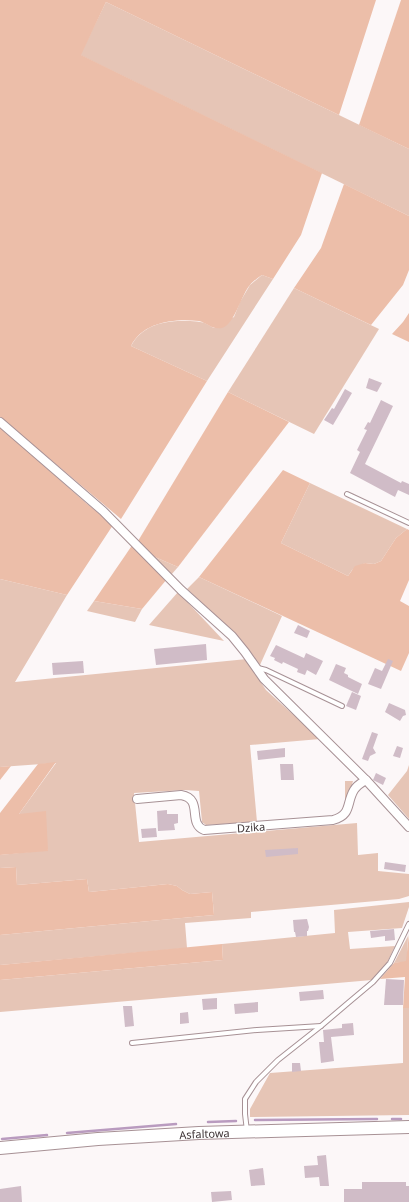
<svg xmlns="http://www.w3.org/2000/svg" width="409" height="1202" font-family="'Noto Sans',sans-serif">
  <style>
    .green { fill: #e6c5b6 }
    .forest { fill: #ecbea9 }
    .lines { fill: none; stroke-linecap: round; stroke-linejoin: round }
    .stream { stroke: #b99bbf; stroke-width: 2.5 }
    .building { fill: #d0bcc7 }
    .lane-casing { stroke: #a79195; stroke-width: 6 }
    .street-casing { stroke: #a79195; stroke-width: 10 }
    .secondary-casing { stroke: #a79195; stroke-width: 14 }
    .lane { stroke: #fff; stroke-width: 4 }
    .street { stroke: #fff; stroke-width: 8 }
    .secondary { stroke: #fff; stroke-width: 12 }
    .labels { text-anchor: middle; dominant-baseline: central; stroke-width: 3.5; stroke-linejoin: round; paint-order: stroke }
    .street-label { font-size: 11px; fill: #3c3234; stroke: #fff }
  </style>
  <rect width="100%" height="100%" fill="#fcf7f8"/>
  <!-- green -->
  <g class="green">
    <path d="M106,2L409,149V216L80,55Z"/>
    <path d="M262,275L273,279L207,381L131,346C142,325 165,320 187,321C191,321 196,321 200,322C204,322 210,326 214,328L234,317L240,302L250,285Z"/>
    <path d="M294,288L379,329L314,434L228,392Z"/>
    <path d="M310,483L407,529L396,538L381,561L374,564L365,563L352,570L348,576L281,543Z"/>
    <path d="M148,554L178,567L171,575Z"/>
    <path d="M199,577L282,616L260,665L225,624L187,589Z"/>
    <path d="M0,579L67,595L15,682L247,659L262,684L266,690L320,739L250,745L257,822L206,825L202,822L199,791L185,790L134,793L139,842L357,823L358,855L378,853V871L409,874V896L399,899L251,912V918L185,923L187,948L0,965V935L214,915L212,892L190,894L182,890L177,886L168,884L89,892L87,879L17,885L16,867L0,868V855L48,850L19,814L56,763L0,767Z"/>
    <path d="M178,592L224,641L149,625Z"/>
    <path d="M94,601L142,609L135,622L87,611Z"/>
    <path d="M409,765V819L388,795L407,771Z"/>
    <path d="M345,781H353L345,808Z"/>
    <path d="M409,902V907L402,928L348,932L350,949L395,946L387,963L372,980L0,1012V980L223,960L222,944L335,933L334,910Z"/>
    <path d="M408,936L407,962L394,963Z"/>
    <path d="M403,1008H409V1115L250,1117V1109L270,1073L403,1063Z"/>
  </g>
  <!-- forest -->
  <g class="forest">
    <path d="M0,0H376L339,115L106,2L81,55L322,173L301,235L273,279L262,275C258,278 253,281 250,285C241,295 235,324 222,328C212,330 207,323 199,321C175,318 142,322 131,346L207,381L121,519L0,417Z"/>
    <path d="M401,0H409V149L359,125Z"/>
    <path d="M344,184L409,216V270L403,285L371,325L294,288L321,248Z"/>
    <path d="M409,313V342L392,334L403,322Z"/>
    <path d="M228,392L289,422L178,567L148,554L138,541Z"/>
    <path d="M0,427L86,503L113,525L67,595L0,579Z"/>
    <path d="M283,470L310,483L281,543L348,576L355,566L365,563L374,564L381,561L396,538L407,529L409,530V580L400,601L409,606V653L401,671L199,577Z"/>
    <path d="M133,544L167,579L142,609L94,601Z"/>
    <path d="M56,762L19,814L46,811L48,851L0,855V813L38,764Z"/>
    <path d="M11,766L0,780V767Z"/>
    <path d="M16,867L17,885L87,879L89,892L168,884L177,886L182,890L190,894L212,892L214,915L0,935V868Z"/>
    <path d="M409,934V1008H403L405,977L380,979L394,963L406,961Z"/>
    <path d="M222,944L223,960L0,980V965Z"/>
  </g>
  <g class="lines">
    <!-- stream -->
    <g class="stream">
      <path d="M392,1119H401"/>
      <path d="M255,1120L377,1119"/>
      <path d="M208,1122L236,1121"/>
      <path d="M67,1133L176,1124"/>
      <path d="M2,1139L47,1135"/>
    </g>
  </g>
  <!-- building -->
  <g class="building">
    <path d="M369,378L382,383L377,392L366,388Z"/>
    <path d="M345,389L352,393L333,425L324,420L332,408L334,409Z"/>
    <path d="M381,400L393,406L365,464L401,483L402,481L409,484V495L398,490L395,497L350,473L360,452L357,450L367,430L364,429L368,422L370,423Z"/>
    <path d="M298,625L310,631L307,638L294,633Z"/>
    <path d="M206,644L207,660L156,665L154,649Z"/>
    <path d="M276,645L304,658L306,653L323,661L316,675L307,670L305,675L297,672L298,669L283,662L282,664L274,660L275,658L270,656Z"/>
    <path d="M388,659L393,661L381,689L368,684L375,668L382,671Z"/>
    <path d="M83,661L84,673L53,675L52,663Z"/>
    <path d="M336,664L346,668L344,673L348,675V677L362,684L358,694L329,680Z"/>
    <path d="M352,692L361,696L356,710L346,706Z"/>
    <path d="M389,703L405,710L406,715L403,716L400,721L385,712Z"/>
    <path d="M372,732L378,734L373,748L376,753L370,756L368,761L362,759Z"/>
    <path d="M397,746L403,748L400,758L393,756Z"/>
    <path d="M285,748V757L258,760L257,751Z"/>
    <path d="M280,764H293L294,780H281Z"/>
    <path d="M376,773L386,778L383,785L373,780Z"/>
    <path d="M167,810V814H178V823L174,824L175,830L158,831L157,811Z"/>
    <path d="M156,828L157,837L142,838L141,829Z"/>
    <path d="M298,848V854L266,857L265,850Z"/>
    <path d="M385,862L406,865L405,872L384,869Z"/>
    <path d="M307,919L309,927L308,931H307V936L296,937L295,932H294L293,920Z"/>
    <path d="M394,929L395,940L385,941V936L371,938L370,931Z"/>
    <path d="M386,979L404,980L403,1005H384Z"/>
    <path d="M323,990L324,999L300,1001L299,992Z"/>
    <path d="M217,998V1009L203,1010L202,999Z"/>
    <path d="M258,1002V1012L235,1014L234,1004Z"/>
    <path d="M123,1006H132L134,1026L125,1027Z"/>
    <path d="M188,1012L189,1023L180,1024V1013Z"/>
    <path d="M353,1023L354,1035L331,1037L334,1061L321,1063L319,1042H324L323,1030L342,1028V1024Z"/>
    <path d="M292,1063H300L301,1071L292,1072Z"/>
    <path d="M326,1155L329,1186H320L319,1177L305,1178L304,1166L318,1165L317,1156Z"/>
    <path d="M263,1168L265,1185L251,1186L249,1170Z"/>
    <path d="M362,1182H406V1186H409V1202H344V1189H362Z"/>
    <path d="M21,1186L22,1202H0V1189Z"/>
    <path d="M231,1191L232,1200L212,1202L211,1192Z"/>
  </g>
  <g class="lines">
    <defs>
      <g id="lane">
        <path d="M347,494L409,523"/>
        <path d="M258,668L266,670L342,706"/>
        <path d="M132,1043L257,1030L321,1026"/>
        <path d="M247,1131L245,1114V1099L256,1082L278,1060L321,1026L348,1003L373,982L390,963L409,924"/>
      </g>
      <g id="street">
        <path d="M0,422L103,511L181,590L232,636L245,652L264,679L366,780L409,827"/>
        <path d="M137,799L181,795C204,799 187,823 204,830L333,820C352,815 346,803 354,790C357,785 361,783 366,780"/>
      </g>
      <g id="secondary">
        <path id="s1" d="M0,1148L98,1139L199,1133L409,1127"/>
      </g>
    </defs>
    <!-- lane casing -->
    <use href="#lane" class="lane-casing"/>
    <!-- street casing -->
    <use href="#street" class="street-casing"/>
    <!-- secondary casing -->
    <use href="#secondary" class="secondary-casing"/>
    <!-- lane -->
    <use href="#lane" class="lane"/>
    <!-- street -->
    <use href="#street" class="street"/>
    <!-- secondary -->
    <use href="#secondary" class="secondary"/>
  </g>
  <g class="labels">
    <!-- street labels -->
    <g class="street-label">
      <text transform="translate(251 827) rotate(-4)">Dzika</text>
      <text stroke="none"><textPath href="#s1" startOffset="205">Asfaltowa</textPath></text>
    </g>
  </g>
</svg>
